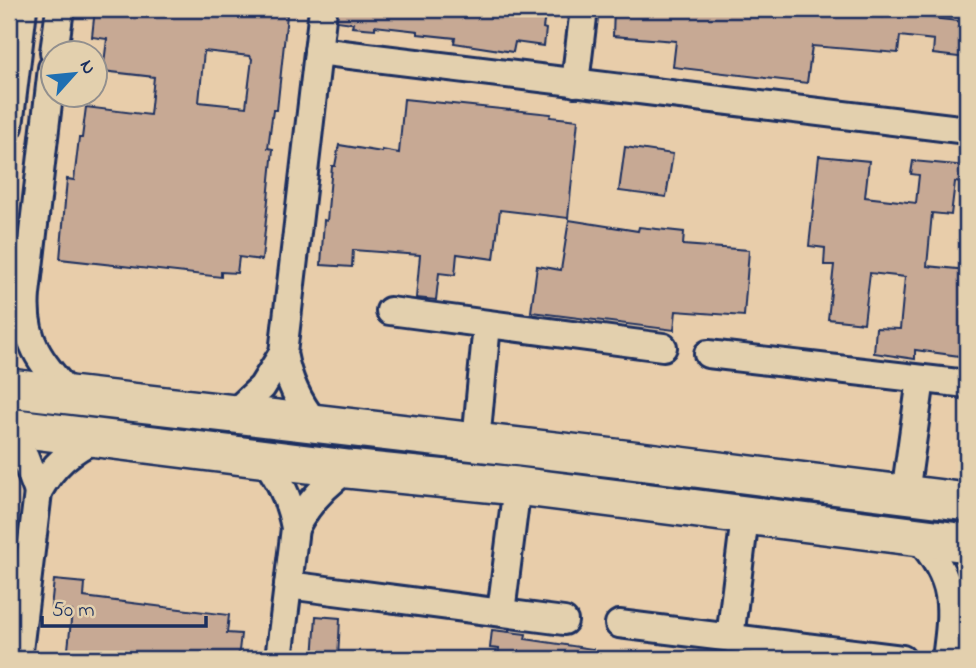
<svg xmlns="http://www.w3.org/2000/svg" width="976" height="668" font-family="'Indie Flower',sans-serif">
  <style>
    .building { fill: #c7a994; stroke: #1b2f5e; stroke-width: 2; fill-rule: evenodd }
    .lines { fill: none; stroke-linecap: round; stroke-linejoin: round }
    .minor-casing { stroke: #1b2f5e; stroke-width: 32 }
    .secondary-casing { stroke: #1b2f5e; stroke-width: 42 }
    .minor { stroke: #e3d0ae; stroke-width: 26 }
    .secondary { stroke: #e3d0ae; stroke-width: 37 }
  </style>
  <rect width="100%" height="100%" fill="#e8cdaa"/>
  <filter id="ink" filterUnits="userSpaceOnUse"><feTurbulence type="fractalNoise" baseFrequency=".0143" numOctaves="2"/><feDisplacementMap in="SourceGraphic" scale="14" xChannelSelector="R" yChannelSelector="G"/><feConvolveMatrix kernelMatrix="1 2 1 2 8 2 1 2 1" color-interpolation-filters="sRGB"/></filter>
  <g filter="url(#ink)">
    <!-- building -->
    <g class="building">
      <path d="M95,9L158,14L159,9H250L249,11L287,15L277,110H273L268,148L273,149L262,260L239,257L237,273L221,272V277L60,259L67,179L74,180L79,138H82L86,107L150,115L154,77L103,71L107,39L92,37ZM204,51L250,56L252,59L246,107L199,102Z"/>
      <path d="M338,9H546L543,28L546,29L544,46L515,42L513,52L454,43L455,38L418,34V31L375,26V29L352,27L353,23L337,21Z"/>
      <path d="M614,9H816L883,17V12L893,13V9H924L923,17L967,22V58L933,54L934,40L900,36L898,53L812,46L807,83L673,67L676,41L613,36Z"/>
      <path d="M404,99L551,114L550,117L578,120L568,218L500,210L494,259L457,254L455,275L439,273L436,300L416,298L420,255L353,250L352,267L321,265L324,220L327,221L332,166H335L339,145L382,152V150L399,153Z"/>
      <path d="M625,147L673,154L666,197L619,191Z"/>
      <path d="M819,156L869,161L865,197L916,203L919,175L911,174L913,161L967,166V184L955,182L951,215L932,213L927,266L967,270V357L915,350V359L874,353L876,328L900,329L905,277L870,273L864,323L828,319L834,265H824L825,248L809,246Z"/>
      <path d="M569,220L638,231L639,227L684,232L683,245L749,250L744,316L676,311L674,330L531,312L537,266L561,270Z"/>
      <path d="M54,580L85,583L84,597L229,615L227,633L241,634L238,659H67L72,611L51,608Z"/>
      <path d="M316,616L340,618L338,659H313Z"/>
      <path d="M492,630L526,634L525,639L593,649V659H498L499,649L490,648Z"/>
    </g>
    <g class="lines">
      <defs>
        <g id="minor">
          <path d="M318,51L967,130"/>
          <path d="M54,52L60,9"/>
          <path d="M52,68L26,294C22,340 41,363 70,395"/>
          <path d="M575,83L584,9"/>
          <path d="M9,126L23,9"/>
          <path d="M390,311L663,347"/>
          <path d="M708,354L967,384"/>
          <path d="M233,414L262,387L283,353"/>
          <path d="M315,423C298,402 288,380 283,353L323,9"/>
          <path d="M9,431L25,458L38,492"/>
          <path d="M476,442L487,324"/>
          <path d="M263,458C281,479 290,501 295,528L279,659"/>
          <path d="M905,494L921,379"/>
          <path d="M295,528C308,503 324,485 348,469"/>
          <path d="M919,539C956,581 953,606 946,659"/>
          <path d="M288,585L564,621"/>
          <path d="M501,612L517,486"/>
          <path d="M619,624L902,659"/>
          <path d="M730,638L745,517"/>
          <path d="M18,659L38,492C53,465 71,449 99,437"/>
        </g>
        <g id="secondary">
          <path d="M9,388L632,460L967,502"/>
          <path d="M9,427L348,469L517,486L967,543"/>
        </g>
      </defs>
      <!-- minor casing -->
      <use href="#minor" class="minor-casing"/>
      <!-- secondary casing -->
      <use href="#secondary" class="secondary-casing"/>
      <!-- minor -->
      <use href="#minor" class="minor"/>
      <!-- secondary -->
      <use href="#secondary" class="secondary"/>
    </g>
  </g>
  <!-- margin -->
  <rect width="976" height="668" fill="none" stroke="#e3d0ae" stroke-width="35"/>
  <rect x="18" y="18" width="941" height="633" fill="none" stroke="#1b2f5e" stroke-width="2.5" filter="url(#ink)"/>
  <!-- north arrow -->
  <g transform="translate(74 74) rotate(63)"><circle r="33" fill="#e3d0ae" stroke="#93908e" stroke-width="2"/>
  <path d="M0-5L12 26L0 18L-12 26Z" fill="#1f6fb2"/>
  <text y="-10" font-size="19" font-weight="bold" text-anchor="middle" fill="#1b2f5e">N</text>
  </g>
  <!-- scale -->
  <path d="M42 616v10h164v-10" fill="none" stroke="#1b2f5e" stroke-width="3.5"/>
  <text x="52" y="616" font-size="21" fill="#1b2f5e" stroke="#e3d0ae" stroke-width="5" paint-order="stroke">50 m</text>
</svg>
